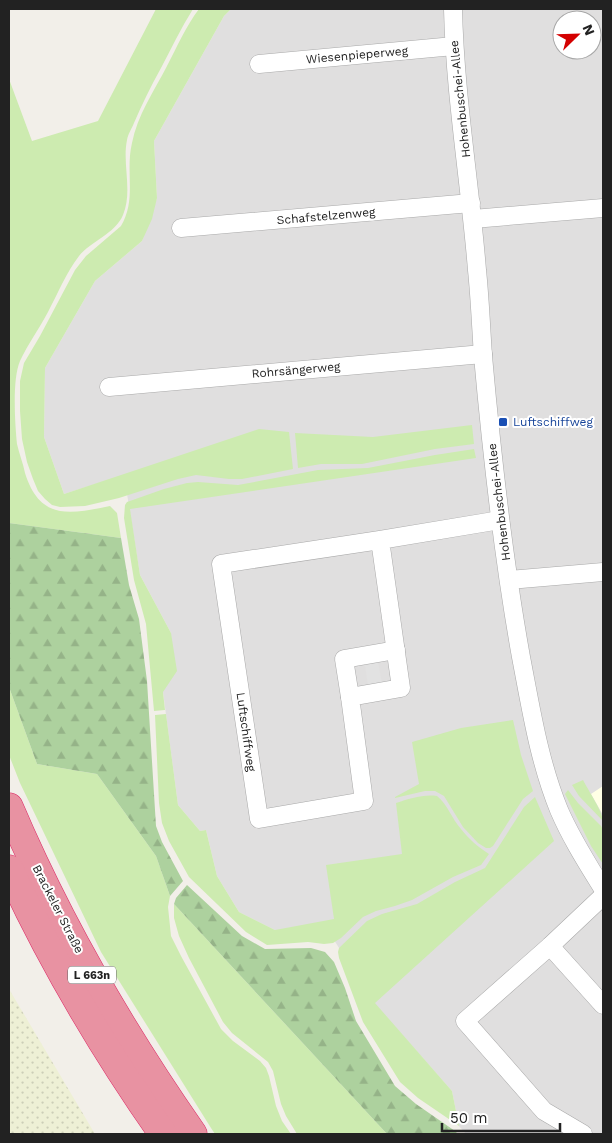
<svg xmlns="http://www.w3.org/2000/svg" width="612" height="1143" font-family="'Work Sans',sans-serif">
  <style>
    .residential { fill: #e0dfdf; fill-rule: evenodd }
    .education { fill: #ffffe5 }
    .farmland { fill: url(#farmland-dots) }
    .grass { fill: #cdebb0 }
    .forest { fill: url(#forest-firs) }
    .parking { fill: #e2e2e2 }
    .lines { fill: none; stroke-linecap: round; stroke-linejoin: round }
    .street-casing { stroke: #a9a9a9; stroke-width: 19 }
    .highway-casing { stroke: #dc2a67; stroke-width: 29 }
    .street { stroke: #fff; stroke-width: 18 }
    .highway { stroke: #e892a2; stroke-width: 28 }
    .transit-dot { fill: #1a4fb4; stroke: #fff; stroke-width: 2 }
    .labels { text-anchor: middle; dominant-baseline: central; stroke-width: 4; stroke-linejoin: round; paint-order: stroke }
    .shield { fill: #fff; stroke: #646464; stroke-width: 1 }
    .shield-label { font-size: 11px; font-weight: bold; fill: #222 }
    .street-label { font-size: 12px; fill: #222; stroke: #fff }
    .transit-label { font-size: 12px; fill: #164399; stroke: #fff; text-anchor: start }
  </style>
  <defs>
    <pattern id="farmland-dots" width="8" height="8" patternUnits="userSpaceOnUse" patternTransform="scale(1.25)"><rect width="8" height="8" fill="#eef0d5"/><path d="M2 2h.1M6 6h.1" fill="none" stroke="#ccceb7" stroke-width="1.8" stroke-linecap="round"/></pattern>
    <pattern id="forest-firs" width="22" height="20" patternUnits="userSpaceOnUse" patternTransform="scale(1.25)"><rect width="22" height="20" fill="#add19e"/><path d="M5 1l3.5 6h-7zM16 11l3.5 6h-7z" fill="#95b388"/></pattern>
  </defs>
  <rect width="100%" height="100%" fill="#f2efe9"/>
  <!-- residential -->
  <path class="residential" d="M231,9H603V1134H466L459,1126L452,1091L374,1003L334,940L275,930L239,912L217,876L206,830L200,831L178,805L163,692L171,633L140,575L124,475L64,494L44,437L45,368L95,281L142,241L157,198L154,141L224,16ZM562,20H592V50H562Z"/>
  <!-- education -->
  <path class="education" d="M603,786V815L591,794Z"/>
  <!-- farmland -->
  <path class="farmland" d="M9,989L95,1134H9Z"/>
  <!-- grass -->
  <g class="grass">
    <path d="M156,9H193C181,28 171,49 161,68C151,86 142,104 134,123C132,128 128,134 127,140C122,164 133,191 123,215C115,234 91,241 79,256C66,273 58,293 48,312C39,329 28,344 20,361C12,379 15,424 17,444C19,453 23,463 25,473C40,521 70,514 110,506L117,513L121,538L9,523V79L32,141L98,121Z"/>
    <path d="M199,9H231L224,16L154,141L157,198L152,219L142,241L95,281L45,368L44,437L64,494L259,429L289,432L293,469L242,479H229L196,475L178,479L119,498L85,506L60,507L52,505L45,499L38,491L33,479L27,462L22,439L20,411V381L24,363L40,336L75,270L86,256L121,226C137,199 125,172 132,143C137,116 154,91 167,66C177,47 186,26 199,9Z"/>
    <path d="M472,425L474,444L435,449L362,464H321L298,468L295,433L373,437Z"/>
    <path d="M474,449L476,458L130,509L140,575L171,633L177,671L163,692L165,710L154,711L146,624L134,580L124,518L125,505L127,502L164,489L187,483L198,482L238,485L318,470L368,468L435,455Z"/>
    <path d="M9,687L37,764L97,774L156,856L170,896L168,907L171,936L181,956L221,1029L233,1041L260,1061L266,1068L269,1076L276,1106L282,1121L291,1134H215L211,1128L101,952L20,783L9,755Z"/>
    <path d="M166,714L178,805L200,831L206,830L217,876L239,912L275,930L334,919L326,865L402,854L396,803C409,799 423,794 437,796C448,805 452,819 461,829C469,839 478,847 489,854L481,865L453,877L412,900L395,906L376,911L363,917L341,938L333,943L324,944L308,942L267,945L246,932L189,877L169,841L162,823L159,803L155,715Z"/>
    <path d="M513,720L521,755L533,791L523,799L493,846L490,848H486L478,843L463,827L444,796L435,791H425L395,798V797L419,784L412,742L461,728Z"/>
    <path d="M583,780C588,790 603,812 603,821L579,796L572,785Z"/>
    <path d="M568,790L578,803L601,826L603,830V864L591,846L565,794Z"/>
    <path d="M535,797L554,841L375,1003L452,1091L459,1126L418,1098L400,1082L363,1022L339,958L338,952L339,948L367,921L382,914L417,904L455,882L485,868L524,807Z"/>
    <path d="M174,904L387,1134H297L286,1116L281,1104L273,1071L268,1062L232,1033L223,1022L189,958L179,936L174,918Z"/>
  </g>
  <!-- forest -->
  <g class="forest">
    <path d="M9,523L121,538L129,585L139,619L147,681L156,826L162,842L183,881L170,896L156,856L97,774L37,764L9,687Z"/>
    <path d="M187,885L242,936L265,949L311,948L325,952L334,962L345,988L356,1021L395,1086L416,1104L455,1131L458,1134H387L174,904L176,898Z"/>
  </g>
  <!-- parking -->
  <path class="parking" d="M378,662L382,684L368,686L365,664Z"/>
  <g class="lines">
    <defs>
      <g id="street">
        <path d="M453,9C455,96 470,183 477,270C480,299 481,327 483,356C492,457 503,557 521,657C531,709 539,761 559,810C571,838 587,863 603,889"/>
        <path d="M259,64L454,46"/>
        <path d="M473,219L603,208"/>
        <path d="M181,228L471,203"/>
        <path d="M109,387L483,354"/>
        <path d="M380,540L401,688L350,697L364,801L259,819L221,564L380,540L500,520"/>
        <path d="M509,580L603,572"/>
        <path d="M350,697L344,659L396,650"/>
        <path d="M550,946L603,1005"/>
        <path d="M583,1134L544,1111L465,1021L550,946L603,896"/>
      </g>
      <g id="highway">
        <path d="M9,807C58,922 121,1031 193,1134"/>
        <path d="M9,869C52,962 104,1050 163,1134"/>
      </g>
    </defs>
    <!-- street casing -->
    <use href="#street" class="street-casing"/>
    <!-- highway casing -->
    <use href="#highway" class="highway-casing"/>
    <!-- street -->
    <use href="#street" class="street"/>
    <!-- highway -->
    <use href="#highway" class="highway"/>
  </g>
  <!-- markers -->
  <rect class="transit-dot" x="498" y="417" width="10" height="10" rx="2.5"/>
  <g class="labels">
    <!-- shield labels -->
    <rect class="shield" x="68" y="966.5" width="48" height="17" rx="4"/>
    <g class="shield-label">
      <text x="92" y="975">L 663n</text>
    </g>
    <!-- street labels -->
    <g class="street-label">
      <text transform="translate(357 55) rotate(-5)">Wiesenpieperweg</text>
      <text transform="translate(460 99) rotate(-96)">Hohenbuschei-Allee</text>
      <text transform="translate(326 216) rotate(-5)">Schafstelzenweg</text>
      <text transform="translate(296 370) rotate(-5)">Rohrsängerweg</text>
      <text transform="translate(499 502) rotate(-97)">Hohenbuschei-Allee</text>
      <text transform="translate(246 732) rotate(82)">Luftschiffweg</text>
      <text transform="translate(58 909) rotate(63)">Brackeler Straße</text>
    </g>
    <!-- transit labels -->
    <g class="transit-label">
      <text x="513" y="422">Luftschiffweg</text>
    </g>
  </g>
  <!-- border -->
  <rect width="612" height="1143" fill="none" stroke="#222222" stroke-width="20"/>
  <!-- north arrow -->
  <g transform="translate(577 35) rotate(67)"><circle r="24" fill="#ffffff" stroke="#a7a7a7"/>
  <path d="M0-4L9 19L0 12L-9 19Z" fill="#d40000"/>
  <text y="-8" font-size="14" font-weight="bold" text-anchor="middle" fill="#222222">N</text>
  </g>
  <!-- scale -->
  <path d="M442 1123v8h118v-8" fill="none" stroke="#222222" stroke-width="2.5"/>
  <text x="450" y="1123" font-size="15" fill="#222222" stroke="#ffffff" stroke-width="4" paint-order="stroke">50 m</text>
</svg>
